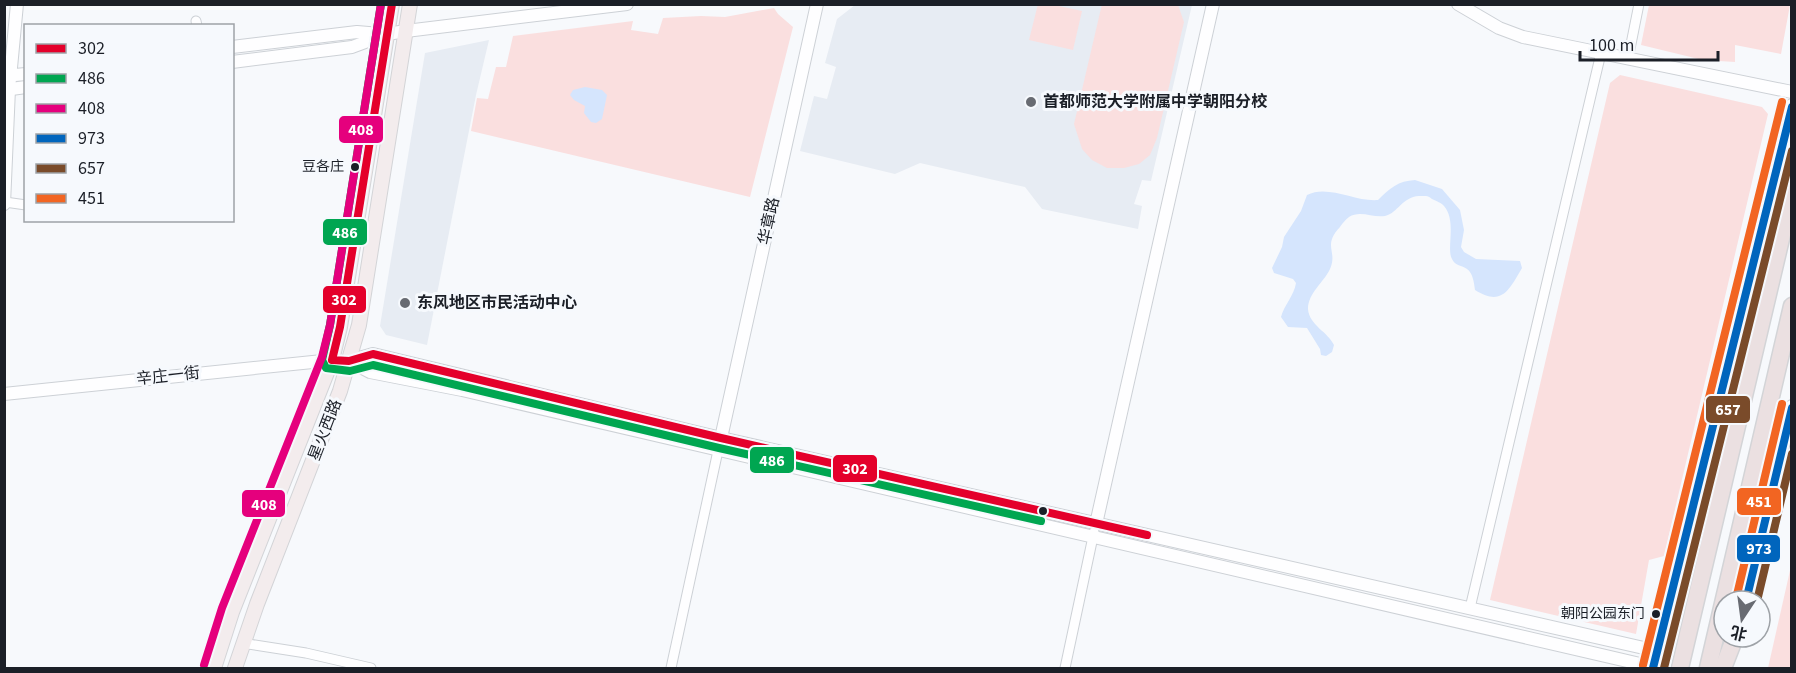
<svg xmlns="http://www.w3.org/2000/svg" width="1796" height="673" font-family="'Source Sans 3','Noto Sans SC',sans-serif">
  <style>
    .built { fill: #e7ecf3 }
    .green { fill: #fadfdf }
    .water { fill: #d5e5fd }
    .lines { fill: none; stroke-linecap: round; stroke-linejoin: round }
    .street-casing { stroke: #cdd1d6; stroke-width: 11 }
    .secondary-casing { stroke: #cdd1d6; stroke-width: 14 }
    .primary-casing { stroke: #d3d4d7; stroke-width: 16 }
    .highway-casing { stroke: #d3d4d7; stroke-width: 19 }
    .street { stroke: #fefeff; stroke-width: 9 }
    .secondary { stroke: #fefeff; stroke-width: 12 }
    .primary { stroke: #f3eced; stroke-width: 14 }
    .highway { stroke: #ebe0e1; stroke-width: 16 }
    .bus-1-casing { stroke: #f6f9fd; stroke-width: 12 }
    .bus-2-casing { stroke: #f6f9fd; stroke-width: 12 }
    .bus-3-casing { stroke: #f6f9fd; stroke-width: 12 }
    .bus-4-casing { stroke: #f6f9fd; stroke-width: 12 }
    .bus-5-casing { stroke: #f6f9fd; stroke-width: 12 }
    .bus-6-casing { stroke: #f6f9fd; stroke-width: 12 }
    .bus-1 { stroke: #e4002b; stroke-width: 8 }
    .bus-2 { stroke: #00a651; stroke-width: 8 }
    .bus-3 { stroke: #e5007d; stroke-width: 8 }
    .bus-4 { stroke: #0065bd; stroke-width: 8 }
    .bus-5 { stroke: #7a4b2a; stroke-width: 8 }
    .bus-6 { stroke: #f26522; stroke-width: 8 }
    .poi-dot { fill: #686b72; stroke: #f6f9fd; stroke-width: 2 }
    .bus-dot { fill: #1b1f27; stroke: #f6f9fd; stroke-width: 2 }
    .labels { text-anchor: middle; dominant-baseline: central; stroke-width: 6; stroke-linejoin: round; paint-order: stroke }
    .bus-label { font-size: 14px; fill: #1b1f27; stroke: #f6f9fd; text-anchor: end }
    .poi-label { font-size: 16px; font-weight: bold; fill: #1b1f27; stroke: #f6f9fd; text-anchor: start }
    .street-label { font-size: 16px; fill: #1b1f27; stroke: #f6f9fd }
    .line-badge { stroke: #f6f9fd; stroke-width: 2 }
    .badge-label { font-size: 16px; text-anchor: middle; font-weight: bold; fill: #fff }
  </style>
  <rect width="100%" height="100%" fill="#f7f9fc"/>
  <!-- built -->
  <g class="built">
    <path d="M855,5H1192L1151,181L1142,180L1134,204L1142,206L1138,229L1042,209L1025,187L920,163L895,174L800,151L814,96L827,99L836,67L825,63L837,19Z"/>
    <path d="M489,40L476,95L427,345L386,335L380,326L425,53Z"/>
  </g>
  <!-- green -->
  <g class="green">
    <path d="M1038,4L1054,5L1082,11L1073,50L1029,40Z"/>
    <path d="M1102,4L1178,5L1184,22L1157,138L1150,155L1139,164L1124,168H1107L1092,160L1082,149L1074,124Z"/>
    <path d="M1649,5V4L1790,5L1781,54L1735,45V62L1703,60L1641,45Z"/>
    <path d="M774,8L778,14L793,27L750,197L471,131L477,98L488,99L496,67H506L513,36L633,21L631,30L658,34L663,18L701,16L725,17Z"/>
    <path d="M1620,75L1762,107L1768,114L1664,556L1649,560L1636,634L1490,600L1610,83Z"/>
    <path d="M1791,566V668H1768Z"/>
  </g>
  <!-- water -->
  <g class="water">
    <path d="M585,87L602,90L607,95L602,119L596,123L591,122L584,113L585,106L574,100L570,95L573,90Z"/>
    <path d="M1415,180L1442,189L1460,210L1464,230L1461,247L1464,252L1476,259L1520,261L1522,268C1509,290 1502,307 1475,290C1474,283 1473,273 1467,269C1462,265 1455,266 1452,259C1446,249 1457,221 1444,206C1442,203 1436,201 1432,199C1428,195 1425,196 1419,196C1402,197 1398,213 1385,216C1373,218 1360,210 1349,217C1346,219 1342,224 1340,227C1322,246 1338,251 1330,269C1324,282 1308,293 1308,309C1309,325 1328,332 1334,345L1332,352L1326,356L1321,355L1320,349L1307,328L1288,327L1281,317C1284,305 1294,296 1296,283L1293,279L1274,273L1272,268L1282,247L1284,237L1301,211L1307,195C1328,184 1355,202 1378,200C1390,188 1398,181 1415,180Z"/>
  </g>
  <g class="lines">
    <defs>
      <g id="street">
        <path d="M196,21L197,26"/>
        <path d="M1628,59L1639,4"/>
        <path d="M5,202L26,205"/>
        <path d="M1470,608L1601,53"/>
        <path d="M242,643L306,653L371,668"/>
        <path d="M671,668L719,446"/>
        <path d="M1065,668L1094,532"/>
      </g>
      <g id="secondary">
        <path d="M1458,4L1499,28L1523,37L1792,92"/>
        <path d="M232,47L357,32L380,34"/>
        <path d="M232,62L352,47L387,34L406,31L627,4"/>
        <path d="M4,76L26,74"/>
        <path d="M4,90L26,87"/>
        <path d="M1775,166L1792,105"/>
        <path d="M4,204L9,89L17,4"/>
        <path d="M349,361L373,354L721,438L1657,651"/>
        <path d="M349,361L370,372L462,390L1653,667"/>
        <path d="M4,394L332,360"/>
        <path d="M721,438L817,4"/>
        <path d="M1708,440L1765,206"/>
        <path d="M1779,463L1792,406"/>
        <path d="M1096,524L1213,4"/>
        <path d="M1746,601L1775,479"/>
        <path d="M1656,659L1704,457"/>
      </g>
      <g id="primary">
        <path d="M214,668L232,612L332,360L340,327L392,4"/>
        <path d="M235,668L257,604L340,391L359,325L410,4"/>
      </g>
      <g id="highway">
        <path d="M1770,269L1767,248L1777,158"/>
        <path d="M1702,463L1738,389"/>
        <path d="M1773,487L1774,412"/>
        <path d="M1680,668L1792,192"/>
        <path d="M1708,668L1792,306"/>
        <path d="M1723,668L1735,637"/>
      </g>
    </defs>
    <!-- street casing -->
    <use href="#street" class="street-casing"/>
    <!-- secondary casing -->
    <use href="#secondary" class="secondary-casing"/>
    <!-- primary casing -->
    <use href="#primary" class="primary-casing"/>
    <!-- highway casing -->
    <use href="#highway" class="highway-casing"/>
    <!-- street -->
    <use href="#street" class="street"/>
    <!-- secondary -->
    <use href="#secondary" class="secondary"/>
    <!-- primary -->
    <use href="#primary" class="primary"/>
    <!-- highway -->
    <use href="#highway" class="highway"/>
    <defs>
      <path id="bus-1" d="M392,4L340,327L332,360L349,361L373,354L721,438L1147,535"/>
      <path id="bus-2" d="M381,4L330,325L322,360L326,368L350,371L373,365L719,448L1041,521"/>
      <path id="bus-3" d="M204,665L222,608L322,357L330,325L381,4"/>
      <g id="bus-4">
        <path d="M1746,601L1792,408"/>
        <path d="M1653,668L1792,107"/>
      </g>
      <g id="bus-5">
        <path d="M1757,601L1792,454"/>
        <path d="M1664,668L1792,151"/>
      </g>
      <g id="bus-6">
        <path d="M1736,599L1782,404"/>
        <path d="M1643,665L1782,102"/>
      </g>
    </defs>
    <!-- bus-1 casing -->
    <use href="#bus-1" class="bus-1-casing"/>
    <!-- bus-2 casing -->
    <use href="#bus-2" class="bus-2-casing"/>
    <!-- bus-3 casing -->
    <use href="#bus-3" class="bus-3-casing"/>
    <!-- bus-4 casing -->
    <use href="#bus-4" class="bus-4-casing"/>
    <!-- bus-5 casing -->
    <use href="#bus-5" class="bus-5-casing"/>
    <!-- bus-6 casing -->
    <use href="#bus-6" class="bus-6-casing"/>
    <!-- bus-1 -->
    <use href="#bus-1" class="bus-1"/>
    <!-- bus-2 -->
    <use href="#bus-2" class="bus-2"/>
    <!-- bus-3 -->
    <use href="#bus-3" class="bus-3"/>
    <!-- bus-4 -->
    <use href="#bus-4" class="bus-4"/>
    <!-- bus-5 -->
    <use href="#bus-5" class="bus-5"/>
    <!-- bus-6 -->
    <use href="#bus-6" class="bus-6"/>
  </g>
  <!-- markers -->
  <g class="poi-dot">
    <circle cx="1031" cy="102" r="6"/>
    <circle cx="405" cy="303" r="6"/>
  </g>
  <g class="bus-dot">
    <circle cx="355" cy="167" r="5"/>
    <circle cx="1043" cy="511" r="5"/>
    <circle cx="1656" cy="614" r="5"/>
  </g>
  <g class="labels">
    <!-- bus labels -->
    <g class="bus-label">
      <text x="344" y="167">豆各庄</text>
      <text x="1645" y="614">朝阳公园东门</text>
    </g>
    <!-- poi labels -->
    <g class="poi-label">
      <text x="1043" y="102">首都师范大学附属中学朝阳分校</text>
      <text x="417" y="303">东风地区市民活动中心</text>
    </g>
    <!-- street labels -->
    <g class="street-label">
      <text transform="translate(769 221) rotate(-78)">华章路</text>
      <text transform="translate(168 376) rotate(-6)">辛庄一街</text>
      <text transform="translate(325 430) rotate(-69)">星火西路</text>
    </g>
  </g>
  <g class="line-badge">
    <rect x="338" y="115" width="46" height="29" rx="6" fill="#e5007d"/>
    <rect x="322" y="218" width="46" height="28" rx="6" fill="#00a651"/>
    <rect x="322" y="285" width="45" height="29" rx="6" fill="#e4002b"/>
    <rect x="1705" y="395" width="46" height="29" rx="6" fill="#7a4b2a"/>
    <rect x="749" y="446" width="46" height="28" rx="6" fill="#00a651"/>
    <rect x="832" y="454" width="46" height="29" rx="6" fill="#e4002b"/>
    <rect x="1736" y="487" width="46" height="29" rx="6" fill="#f26522"/>
    <rect x="241" y="489" width="45" height="29" rx="6" fill="#e5007d"/>
    <rect x="1736" y="534" width="45" height="29" rx="6" fill="#0065bd"/>
  </g>
  <g class="badge-label">
    <text x="361" y="135">408</text>
    <text x="345" y="238">486</text>
    <text x="344" y="305">302</text>
    <text x="1728" y="415">657</text>
    <text x="772" y="466">486</text>
    <text x="855" y="474">302</text>
    <text x="1759" y="507">451</text>
    <text x="264" y="510">408</text>
    <text x="1759" y="554">973</text>
  </g>
  <!-- border -->
  <rect width="1796" height="673" fill="none" stroke="#1b1f27" stroke-width="12"/>
  <!-- legend -->
  <rect x="24" y="24" width="210" height="198" fill="#f6f9fd" stroke="#9ea2a7" stroke-width="1.5"/>
  <rect x="36" y="44" width="30" height="9" fill="#e4002b" stroke="#9ea2a7" stroke-width="1.5"/>
  <text x="78" y="54" font-size="18" fill="#1b1f27">302</text>
  <rect x="36" y="74" width="30" height="9" fill="#00a651" stroke="#9ea2a7" stroke-width="1.5"/>
  <text x="78" y="84" font-size="18" fill="#1b1f27">486</text>
  <rect x="36" y="104" width="30" height="9" fill="#e5007d" stroke="#9ea2a7" stroke-width="1.5"/>
  <text x="78" y="114" font-size="18" fill="#1b1f27">408</text>
  <rect x="36" y="134" width="30" height="9" fill="#0065bd" stroke="#9ea2a7" stroke-width="1.5"/>
  <text x="78" y="144" font-size="18" fill="#1b1f27">973</text>
  <rect x="36" y="164" width="30" height="9" fill="#7a4b2a" stroke="#9ea2a7" stroke-width="1.5"/>
  <text x="78" y="174" font-size="18" fill="#1b1f27">657</text>
  <rect x="36" y="194" width="30" height="9" fill="#f26522" stroke="#9ea2a7" stroke-width="1.5"/>
  <text x="78" y="204" font-size="18" fill="#1b1f27">451</text>
  <!-- north arrow -->
  <g transform="translate(1742 619) rotate(193)"><circle r="28" fill="#f6f9fd" stroke="#9ea2a7" stroke-width="1.5"/>
  <path d="M0-4.5L10 22L0 15L-10 22Z" fill="#686b72"/>
  <text y="-9" font-size="16" font-weight="bold" text-anchor="middle" fill="#1b1f27">北</text>
  </g>
  <!-- scale -->
  <path d="M1580 51v9h138v-9" fill="none" stroke="#1b1f27" stroke-width="3"/>
  <text x="1589" y="51" font-size="18" fill="#1b1f27" stroke="#f6f9fd" stroke-width="4.5" paint-order="stroke">100 m</text>
</svg>
